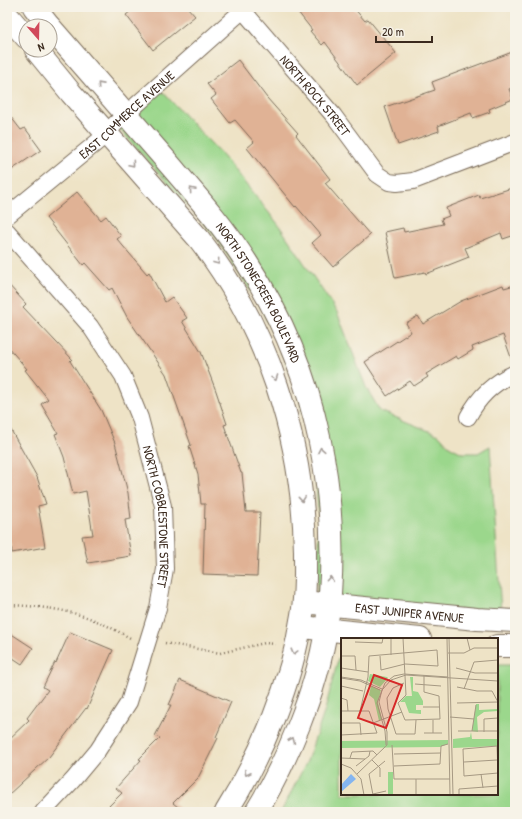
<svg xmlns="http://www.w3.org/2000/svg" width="522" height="819" font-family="'Patrick Hand',sans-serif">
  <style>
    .green { fill: #9bd78c; stroke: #6b8055 }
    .building { fill: #e0b295 }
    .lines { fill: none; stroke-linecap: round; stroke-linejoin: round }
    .street-casing { stroke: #7a6b59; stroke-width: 18 }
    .secondary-casing { stroke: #7a6b59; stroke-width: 24 }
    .path { stroke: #7a6b59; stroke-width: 2.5; stroke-dasharray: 1 3; stroke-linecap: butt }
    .street { stroke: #fff; stroke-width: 16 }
    .secondary { stroke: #fff; stroke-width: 22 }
    .oneway { stroke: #a79f9a }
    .labels { text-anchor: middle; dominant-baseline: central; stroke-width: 3.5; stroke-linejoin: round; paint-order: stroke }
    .street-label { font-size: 13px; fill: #3b2a1e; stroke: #f7f3e8 }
    .inset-road { fill: none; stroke: #a69983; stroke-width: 1 }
    .view { fill: #d62828; fill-opacity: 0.15; stroke: #d62828; stroke-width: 2 }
    .inset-edge { fill: none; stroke: #3b2a1e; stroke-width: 2 }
  </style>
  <rect width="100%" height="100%" fill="#f7f3e8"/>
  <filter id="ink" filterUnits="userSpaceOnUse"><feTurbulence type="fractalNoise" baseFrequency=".025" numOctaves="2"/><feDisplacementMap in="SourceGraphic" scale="8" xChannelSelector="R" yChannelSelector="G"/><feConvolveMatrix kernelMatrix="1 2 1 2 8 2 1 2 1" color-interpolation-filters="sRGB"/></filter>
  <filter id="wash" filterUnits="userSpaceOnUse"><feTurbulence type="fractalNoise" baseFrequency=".012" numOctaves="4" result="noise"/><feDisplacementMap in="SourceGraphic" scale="16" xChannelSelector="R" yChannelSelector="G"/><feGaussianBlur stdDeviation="0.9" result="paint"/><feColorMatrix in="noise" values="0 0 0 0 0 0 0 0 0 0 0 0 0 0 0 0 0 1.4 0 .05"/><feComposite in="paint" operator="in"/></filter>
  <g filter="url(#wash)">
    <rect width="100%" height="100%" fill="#eee3c6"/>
    <!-- green -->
    <g class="green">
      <path d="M157,86L223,156L278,224L337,312L366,387L380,411L439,435L449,446L462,453H478L490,446L501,612L317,603L319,519L315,474L308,430L294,380L260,306L217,239L115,124Z"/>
      <path d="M342,657V794H497V665H515V809L493,812H281L307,761L325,710L338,659Z"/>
    </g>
    <g id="blocks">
      <!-- building -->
      <g class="building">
        <path d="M136,7H187L195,16L153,50L126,15Z"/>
        <path d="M294,7H353L365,21L368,19L396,53L357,85L325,42L322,45L310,31L312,30Z"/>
        <path d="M515,51V87L509,89L513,99L489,109L490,112L473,118L471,113L438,126L439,131L398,145L385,107L435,90L432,82Z"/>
        <path d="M238,60L267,98L298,133L296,135L330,179L325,183L370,235L333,267L312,243L321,235L296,206L295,207L247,148L254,142L235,120L230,123L211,99L216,95L207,84Z"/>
        <path d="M7,112L21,130L25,128L41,150L7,173Z"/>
        <path d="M515,187V235L503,239L501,233L465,248L469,257L426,274L425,272L395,278L385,232L403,228L404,232L443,224L441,219L449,216L446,208L479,195L480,198Z"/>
        <path d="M77,192L101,220L106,216L121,236L117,239L147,274L149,272L165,302L172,297L187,318L182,321L201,352L216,391L227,424L224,425L241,473H242L246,512H260L257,576L203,574L205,504H201L198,474L189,446L191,445L166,374L127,317L112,288L109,290L85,263L83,265L46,218Z"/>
        <path d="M7,283L26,304L23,307L72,359L70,361L101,410L115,443L128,493L131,519L125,520L131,556L88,563L82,536L93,535L86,491L73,494L64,457L55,434L58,433L41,404L48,399L25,370L27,369L7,346Z"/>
        <path d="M503,285L504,288L515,285V363H513L503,335L472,347L473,350L458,359L456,356L426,374L428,377L414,386L410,381L387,396L365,362L411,332L406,323L418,316L423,324L461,301Z"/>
        <path d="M7,423L37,477L46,504L38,506L45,547L12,553L11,543L7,544Z"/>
        <path d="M7,631L33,648L22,664L7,654Z"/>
        <path d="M70,632L113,650L87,709L86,708L49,757L7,796V741L29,720L27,718L48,690L43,687L55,662L56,663Z"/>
        <path d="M180,680L231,702L216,737L218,738L198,778L173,803L184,812H103L122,793L116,788L141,760L139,759L160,738L155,736L171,705H169Z"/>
      </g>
    </g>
  </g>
  <g filter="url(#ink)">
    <use href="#blocks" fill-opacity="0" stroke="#7a6b59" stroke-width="1"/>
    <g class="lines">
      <defs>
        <g id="street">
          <path id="s1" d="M240,7L334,116L377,174L389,182L397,183L413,181L515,142"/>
          <path id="s2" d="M7,216L107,134L115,124L243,10"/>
          <path id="s3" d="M7,231L90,326L123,376L140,418L163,506L165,569L158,608L129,702L98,750L73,780L43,812"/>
          <path d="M468,417C479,396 494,382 515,373"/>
        </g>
        <g id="secondary">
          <path d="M34,7L49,26"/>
          <path d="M7,15L26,37"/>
          <path id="s4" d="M50,27C88,71 126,114 164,158C193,192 223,225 247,263C317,370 344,504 326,630C317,689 287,762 256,812"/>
          <path d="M36,50L71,93L199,239C268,328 303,439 305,551C305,572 306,594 302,615C292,682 262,755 226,812"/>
          <path id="s5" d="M313,603L477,619L515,621"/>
          <path d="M311,628L420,639"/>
          <path d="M497,646H515"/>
        </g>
      </defs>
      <!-- street casing -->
      <use href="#street" class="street-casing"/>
      <!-- secondary casing -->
      <use href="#secondary" class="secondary-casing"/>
      <!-- path -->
      <g class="path">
        <path d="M7,605C37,606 70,609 99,622C110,627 121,633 132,639"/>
        <path d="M165,643L220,653L265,643L276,644"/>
      </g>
      <!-- street -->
      <use href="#street" class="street"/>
      <!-- secondary -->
      <use href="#secondary" class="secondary"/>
    </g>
    <!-- one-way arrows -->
    <defs><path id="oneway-chevron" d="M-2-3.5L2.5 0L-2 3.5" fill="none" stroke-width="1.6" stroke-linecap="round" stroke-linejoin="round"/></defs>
    <g class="oneway">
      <use href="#oneway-chevron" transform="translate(100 85) rotate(-132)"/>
      <use href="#oneway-chevron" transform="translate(132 164) rotate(49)"/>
      <use href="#oneway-chevron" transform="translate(192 190) rotate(-131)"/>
      <use href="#oneway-chevron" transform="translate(217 262) rotate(54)"/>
      <use href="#oneway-chevron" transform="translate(275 378) rotate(70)"/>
      <use href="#oneway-chevron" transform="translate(321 450) rotate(-101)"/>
      <use href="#oneway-chevron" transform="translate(302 499) rotate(84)"/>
      <use href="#oneway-chevron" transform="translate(330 579) rotate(-85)"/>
      <use href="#oneway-chevron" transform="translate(294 652) rotate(105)"/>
      <use href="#oneway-chevron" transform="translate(292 740) rotate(-67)"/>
      <use href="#oneway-chevron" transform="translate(247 773) rotate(117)"/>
    </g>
  </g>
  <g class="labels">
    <!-- street labels -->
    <g class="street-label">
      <text stroke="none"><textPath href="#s1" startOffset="116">NORTH ROCK STREET</textPath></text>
      <text stroke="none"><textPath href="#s2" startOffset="157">EAST COMMERCE AVENUE</textPath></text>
      <text stroke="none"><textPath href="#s4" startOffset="339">NORTH STONECREEK BOULEVARD</textPath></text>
      <text stroke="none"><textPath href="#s3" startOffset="332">NORTH COBBLESTONE STREET</textPath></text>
      <text stroke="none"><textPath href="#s5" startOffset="97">EAST JUNIPER AVENUE</textPath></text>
    </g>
  </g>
  <!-- overview -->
  <g transform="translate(341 638)">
    <rect width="157" height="157" fill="#eee3c6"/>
    <path d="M29,36L46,39L47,40L39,49L27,43ZM69,39H72V53L77,54L82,63V67H75V72H80V76L68,75L64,64H59L65,58H71ZM30,48L40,52L37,64L41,81L38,83L33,61L28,57ZM135,66H138V72L157,71V73L143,74L136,79L137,94L131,93ZM130,94L131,101H157V108L112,110V101L129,99ZM107,102V106L99,109L0,110V103ZM47,134H52V157H47Z" fill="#9bd78c"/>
    <path d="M10,136L15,141L0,154V147Z" fill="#84b5f0"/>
    <path class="inset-road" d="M50,0V17M62,0L65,57L57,65L64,82L99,81L98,58L83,54V37M106,0L109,157M108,0L112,157M126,0L129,12M14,4L41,5L42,0M107,15H123L133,10H157M0,18H14L15,32M0,30L27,34M115,30L134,35H157M0,39L20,42L41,51M0,40L19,43L39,52M63,45L52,50L46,60L47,71L55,96H74L75,82M74,46L100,48M0,48L22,53M116,49L136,53H151L157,64M123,51L133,24L157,22M0,60L6,62L7,73M116,65L157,64M82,69H99M0,73H28L36,95L0,97M19,73L27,39L28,18L96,12L97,28L64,26L40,32L39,18M109,79L133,81M92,82V95M0,85H19L20,97M32,85L61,74M117,93H157M131,93L135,67M143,94V81L157,80M83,95H101M45,107L44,93L36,65L44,45L53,38L63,36L107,39M51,107L53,141H109M53,116L100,115M0,120L24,121M9,120L11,114L32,113L36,117M31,122L39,130V139M123,124L156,122M0,126L10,130L20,141L23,157M15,128L28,118L29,113M53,128L99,126L100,108L107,106M157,135L156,108L122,111L123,138L157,135M16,136L46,107V94L38,64L41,52L50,42L65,37L157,43M140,136L142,150M75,141V157M32,156L45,153M32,157L28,136L44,123M118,157V151L157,148"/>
    <path class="view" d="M33,37L61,47L45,90L17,80Z"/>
    <rect width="157" height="157" class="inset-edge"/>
  </g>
  <!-- margin -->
  <rect width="522" height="819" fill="none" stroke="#f7f3e8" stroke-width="24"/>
  <!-- north arrow -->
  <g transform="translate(38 38) rotate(160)"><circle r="19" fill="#f7f3e8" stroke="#aca397"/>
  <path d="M0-3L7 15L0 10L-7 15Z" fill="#d1495b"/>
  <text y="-6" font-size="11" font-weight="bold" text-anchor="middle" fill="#3b2a1e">N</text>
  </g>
  <!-- scale -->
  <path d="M376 36v6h56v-6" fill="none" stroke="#3b2a1e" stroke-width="2"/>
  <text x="382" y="36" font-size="12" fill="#3b2a1e" stroke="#f7f3e8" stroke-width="3" paint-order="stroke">20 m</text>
</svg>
